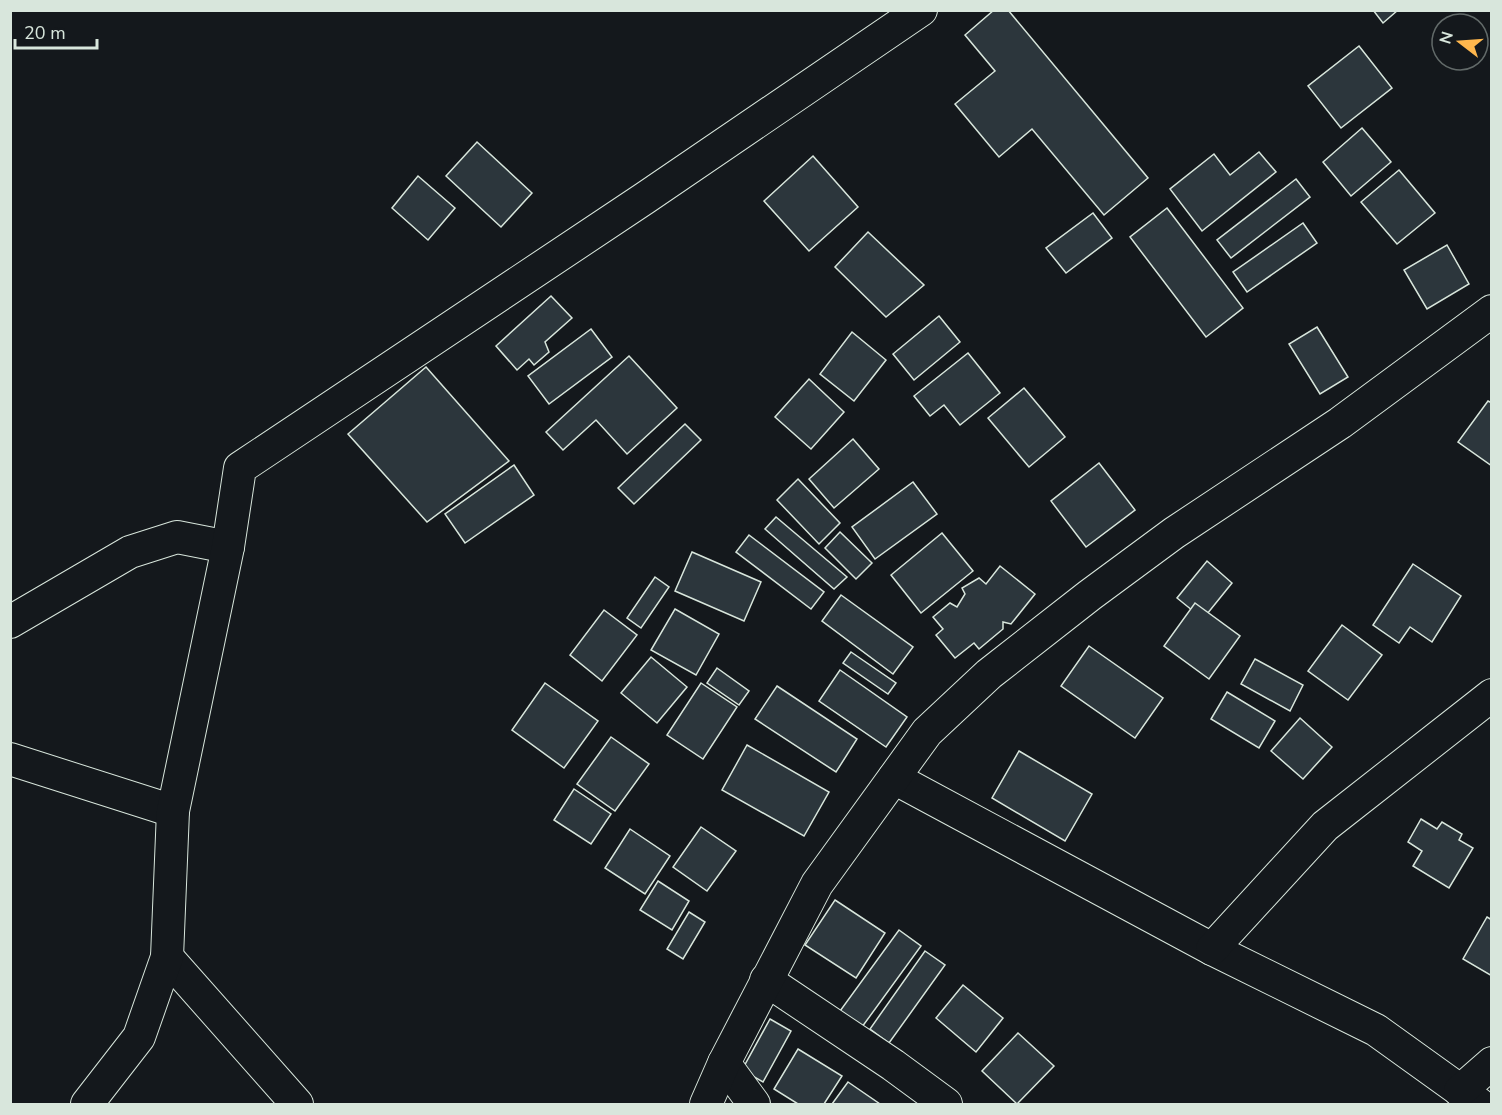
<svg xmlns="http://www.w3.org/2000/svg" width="1502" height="1115" font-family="'Nunito Sans',sans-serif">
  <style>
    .building { fill: #2c363c; stroke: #d8e6dc; stroke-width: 1.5 }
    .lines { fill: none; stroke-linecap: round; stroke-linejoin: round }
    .minor-casing { stroke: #d8e6dc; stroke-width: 34 }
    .minor { stroke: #14181c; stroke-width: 32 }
  </style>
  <rect width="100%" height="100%" fill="#14181c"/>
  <!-- building -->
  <g class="building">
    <path d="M994,10H1008L1148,178L1104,215L1032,129L999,157L955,104L995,71L965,35Z"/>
    <path d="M1373,10H1398L1383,23Z"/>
    <path d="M1359,46L1392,88L1341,128L1308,86Z"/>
    <path d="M1362,128L1391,162L1351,196L1323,162Z"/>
    <path d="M477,142L532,193L501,227L446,176Z"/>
    <path d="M1259,152L1276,172L1202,231L1170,189L1214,154L1230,175Z"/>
    <path d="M813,156L858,207L809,251L764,201Z"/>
    <path d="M1399,170L1435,213L1397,244L1361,202Z"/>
    <path d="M418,176L455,208L428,240L392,208Z"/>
    <path d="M1296,179L1310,197L1231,258L1217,240Z"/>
    <path d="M1167,208L1243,308L1206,337L1130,237Z"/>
    <path d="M1093,213L1112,238L1066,273L1046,248Z"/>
    <path d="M1303,223L1317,243L1247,292L1233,272Z"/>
    <path d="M868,232L924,285L886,317L835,267Z"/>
    <path d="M1447,245L1469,284L1427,309L1404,270Z"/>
    <path d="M551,296L572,318L545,342L549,352L534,365L529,359L517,370L496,346Z"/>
    <path d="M939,316L960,342L914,380L893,354Z"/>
    <path d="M1317,327L1348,377L1320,394L1289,344Z"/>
    <path d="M591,329L612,357L549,404L528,376Z"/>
    <path d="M852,332L886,360L854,401L820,374Z"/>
    <path d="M968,353L1000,393L960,425L944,405L930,416L914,396Z"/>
    <path d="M629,356L677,408L627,454L596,420L563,450L546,432Z"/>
    <path d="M426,367L509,461L427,522L348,434Z"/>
    <path d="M809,379L844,412L811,449L775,417Z"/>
    <path d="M1024,388L1065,437L1029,467L988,418Z"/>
    <path d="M1488,401L1492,403V466L1458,442Z"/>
    <path d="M685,424L701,440L634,504L618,488Z"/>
    <path d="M853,439L879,469L834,508L809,479Z"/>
    <path d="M1099,463L1135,510L1086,547L1051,501Z"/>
    <path d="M514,465L534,495L465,543L445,514Z"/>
    <path d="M798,479L840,523L819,544L777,500Z"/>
    <path d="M913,482L937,514L875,559L852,527Z"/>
    <path d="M776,517L847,577L834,589L765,529Z"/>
    <path d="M840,532L872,563L856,579L825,548Z"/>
    <path d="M942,533L973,571L921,613L891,575Z"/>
    <path d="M749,535L824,592L811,609L736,552Z"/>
    <path d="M692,552L761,582L744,621L675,591Z"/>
    <path d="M1207,561L1232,583L1203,619L1177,598Z"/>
    <path d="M1413,564L1461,596L1432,642L1410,627L1399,643L1373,625Z"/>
    <path d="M1000,566L1035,594L1011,624L1003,622V629L979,649L974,643L955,658L936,635L943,629L933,617L950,603L957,607L965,594L962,588L979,578L986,584Z"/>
    <path d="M655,577L669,587L641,628L627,618Z"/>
    <path d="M841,595L913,647L893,674L822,621Z"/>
    <path d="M1195,603L1240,636L1209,679L1164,646Z"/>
    <path d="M675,609L719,634L696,675L651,650Z"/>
    <path d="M604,610L637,635L602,681L570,655Z"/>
    <path d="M1342,625L1382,655L1348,700L1308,671Z"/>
    <path d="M1089,646L1163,698L1135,738L1061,686Z"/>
    <path d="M851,652L896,683L888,694L843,663Z"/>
    <path d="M651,657L687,687L657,723L621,693Z"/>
    <path d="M1255,659L1303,685L1290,711L1241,684Z"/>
    <path d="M717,668L749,691L739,705L707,683Z"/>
    <path d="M840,670L907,717L886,747L819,701Z"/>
    <path d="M545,683L598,721L564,768L512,730Z"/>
    <path d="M701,683L737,707L703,759L667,735Z"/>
    <path d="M777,686L857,739L836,772L755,719Z"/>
    <path d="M1227,692L1275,721L1259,748L1211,719Z"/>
    <path d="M1300,718L1332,747L1303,779L1271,751Z"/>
    <path d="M611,737L649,764L615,811L577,784Z"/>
    <path d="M747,745L829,792L804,836L722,790Z"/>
    <path d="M1019,751L1092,794L1065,841L992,798Z"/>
    <path d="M574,789L611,814L591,844L554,820Z"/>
    <path d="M1421,819L1437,829L1442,822L1462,834L1459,840L1473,848L1449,888L1413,866L1422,851L1408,842Z"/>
    <path d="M701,827L736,851L707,891L673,867Z"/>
    <path d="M630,829L670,856L645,894L605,868Z"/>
    <path d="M658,881L689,901L672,930L640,910Z"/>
    <path d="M835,900L885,933L856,978L805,945Z"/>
    <path d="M689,912L705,922L683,959L667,949Z"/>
    <path d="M1487,917L1492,920V976L1463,959Z"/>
    <path d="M899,930L921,946L862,1027L840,1011Z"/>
    <path d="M925,951L945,965L889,1043L870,1029Z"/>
    <path d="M963,985L1003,1018L976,1052L936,1018Z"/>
    <path d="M770,1019L791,1031L763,1082L742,1070Z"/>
    <path d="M1018,1033L1054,1066L1017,1104L982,1071Z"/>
    <path d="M798,1049L842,1076L824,1104H798L774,1089Z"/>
    <path d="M848,1082L880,1104H832Z"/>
  </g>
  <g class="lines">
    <defs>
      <g id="minor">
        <path d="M10,622L130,552L177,537L228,547"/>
        <path d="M10,759L173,811"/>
        <path d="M894,778L1212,949L1376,1030L1479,1104"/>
        <path d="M1212,949L1325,826L1492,695"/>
        <path d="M167,957L297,1104"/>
        <path d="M766,980L893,1065L946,1104"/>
        <path d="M724,1063L754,1104"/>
        <path d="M1460,1091L1492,1063"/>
        <path d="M87,1104L139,1037L167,957L173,811L228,547L240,468L645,198L921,10"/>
        <path d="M706,1104L724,1063L817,884L927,732L989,674L1090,595L1174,533L1340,423L1492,311"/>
      </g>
    </defs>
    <!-- minor casing -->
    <use href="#minor" class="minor-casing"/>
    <!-- minor -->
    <use href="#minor" class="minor"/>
  </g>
  <!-- border -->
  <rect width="1502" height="1115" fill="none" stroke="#d8e6dc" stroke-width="24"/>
  <!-- north arrow -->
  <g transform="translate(1460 42) rotate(287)"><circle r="28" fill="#14181c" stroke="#626a69" stroke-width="1.5"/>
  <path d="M0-4.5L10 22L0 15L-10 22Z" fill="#ffb74d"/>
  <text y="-9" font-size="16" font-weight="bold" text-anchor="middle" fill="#d8e6dc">N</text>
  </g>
  <!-- scale -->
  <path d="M15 39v9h82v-9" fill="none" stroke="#d8e6dc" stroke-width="3"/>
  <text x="24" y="39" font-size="18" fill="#d8e6dc" stroke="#14181c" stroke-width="4.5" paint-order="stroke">20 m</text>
</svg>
